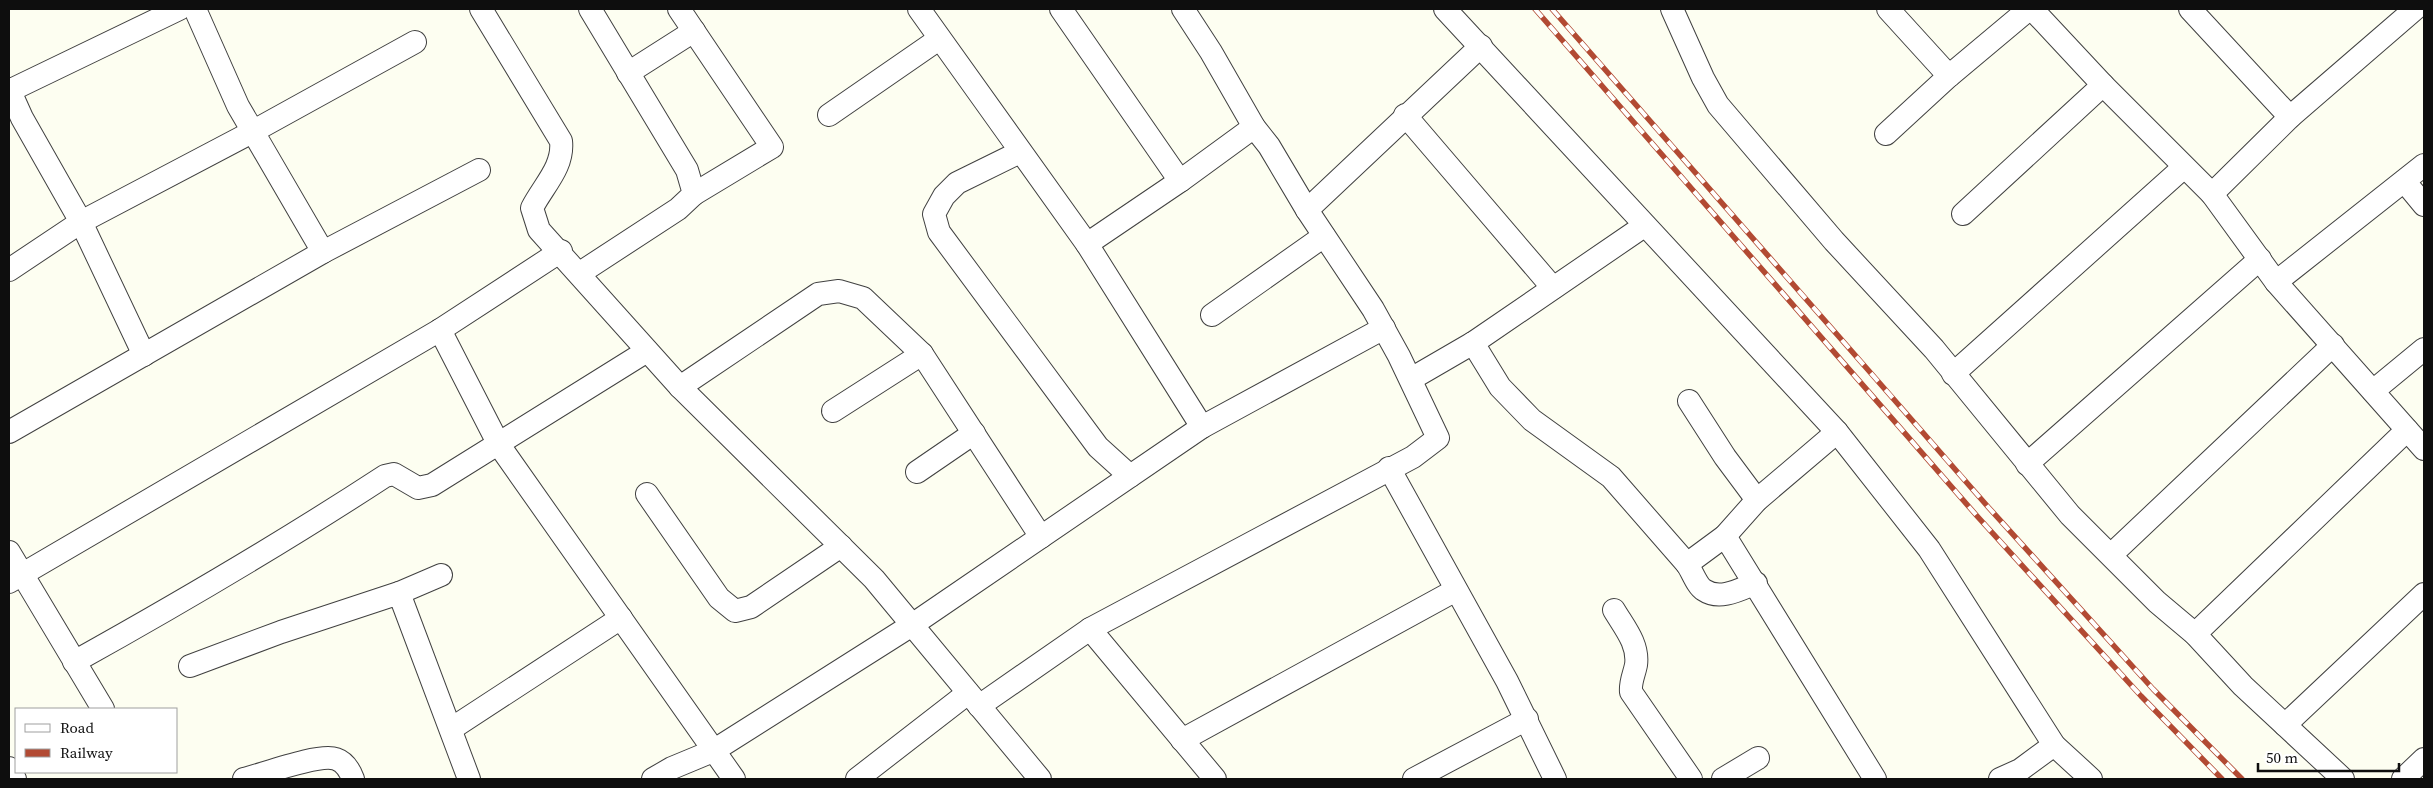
<svg xmlns="http://www.w3.org/2000/svg" width="2433" height="788" font-family="'Source Serif 4',serif">
  <style>
    .lines { fill: none; stroke-linecap: round; stroke-linejoin: round }
    .minor-casing { stroke: #414141; stroke-width: 24 }
    .minor { stroke: #fff; stroke-width: 22 }
    .rail-casing { stroke: #b24a33; stroke-width: 5.5 }
    .rail { stroke: #fff; stroke-width: 4; stroke-dasharray: 11; stroke-linecap: butt }
  </style>
  <rect width="100%" height="100%" fill="#fdfef1"/>
  <g class="lines">
    <defs>
      <g id="minor">
        <path d="M195,9L238,106L323,252"/>
        <path d="M481,9L561,141C564,167 543,186 532,208L539,230L680,387L874,579L1040,779"/>
        <path d="M679,9L772,147L694,194"/>
        <path d="M919,9L1087,244L1202,427"/>
        <path d="M1061,9L1180,181"/>
        <path d="M1445,9L1837,432L1929,549L2054,745L2091,779"/>
        <path d="M1672,9L1703,78L1718,105L1834,241L1934,349L2070,515L2157,602L2195,634L2243,686L2343,779"/>
        <path d="M1888,9L1949,76"/>
        <path d="M2032,9L2103,85L2212,194L2276,282L2424,449"/>
        <path d="M2190,9L2290,117"/>
        <path d="M628,73L694,31"/>
        <path d="M9,89L22,118L81,222L144,355"/>
        <path d="M9,91L179,9"/>
        <path d="M829,115L939,39"/>
        <path d="M1405,115L1553,288"/>
        <path d="M1886,134L1949,76L2029,9"/>
        <path d="M1020,152L957,183L944,196L934,214L939,232L1098,447L1130,476"/>
        <path d="M2405,182L2424,205"/>
        <path d="M2212,194L2290,117L2415,9"/>
        <path d="M1307,210L1481,46"/>
        <path d="M1963,214L2103,85"/>
        <path d="M1087,244L1180,181L1254,127"/>
        <path d="M9,270L81,222L252,132L415,42"/>
        <path d="M580,273L678,209L694,194L687,170L590,9"/>
        <path d="M2276,282L2424,165"/>
        <path d="M1212,315L1324,236"/>
        <path d="M440,330L499,445L734,779"/>
        <path d="M1473,343L1500,387L1532,420L1611,477L1687,564L1725,536L1757,500L1837,432"/>
        <path d="M1953,374L2184,167"/>
        <path d="M1411,379L1473,343L1644,226"/>
        <path d="M680,387L818,294L839,291L863,298L922,354L1041,537"/>
        <path d="M2373,391L2424,349"/>
        <path d="M1689,401L1725,457L1757,500"/>
        <path d="M833,411L922,354"/>
        <path d="M9,432L323,252L479,170"/>
        <path d="M2027,464L2260,259"/>
        <path d="M1389,468L1507,681L1555,779"/>
        <path d="M917,472L974,433"/>
        <path d="M647,494L719,598L735,611L751,607L841,546"/>
        <path d="M1725,536L1875,779"/>
        <path d="M9,552L103,709"/>
        <path d="M2112,554L2333,345"/>
        <path d="M1687,564C1692,571 1697,586 1704,590C1720,601 1741,589 1756,583"/>
        <path d="M9,582L440,330L561,251"/>
        <path d="M399,593L441,575"/>
        <path d="M1614,610C1624,627 1639,644 1636,665C1634,675 1630,682 1631,692L1691,779"/>
        <path d="M1090,629L1215,779"/>
        <path d="M2195,634L2407,430"/>
        <path d="M74,662C180,603 284,542 385,476L394,474L418,488L432,485L647,351"/>
        <path d="M190,666L281,632L399,593L469,779"/>
        <path d="M979,706L1090,629L1413,457L1438,438L1399,356L1373,309L1307,210L1269,146L1254,127L1211,52L1183,9"/>
        <path d="M2285,725L2424,594"/>
        <path d="M451,729L621,618"/>
        <path d="M1182,740L1456,590"/>
        <path d="M9,768L15,779"/>
        <path d="M244,779C264,774 319,753 336,759C345,762 350,771 353,779"/>
        <path d="M653,779L672,768L713,751L912,625L1202,427L1384,328"/>
        <path d="M857,779L968,693"/>
        <path d="M1414,779L1527,719"/>
        <path d="M1723,779L1758,758"/>
        <path d="M2000,779L2020,770L2054,745"/>
        <path d="M2403,779L2424,759"/>
      </g>
    </defs>
    <!-- minor casing -->
    <use href="#minor" class="minor-casing"/>
    <!-- minor -->
    <use href="#minor" class="minor"/>
    <defs>
      <g id="rail">
        <path d="M1535,9L1977,516L2141,696L2222,779"/>
        <path d="M1552,9L1989,508L2153,689L2242,779"/>
      </g>
    </defs>
    <!-- rail casing -->
    <use href="#rail" class="rail-casing"/>
    <!-- rail -->
    <use href="#rail" class="rail"/>
  </g>
  <!-- border -->
  <rect width="2433" height="788" fill="none" stroke="#0e0e0e" stroke-width="20"/>
  <!-- legend -->
  <rect x="15" y="708" width="162" height="65" fill="#ffffff" stroke="#9f9f9f"/>
  <rect x="25" y="724" width="25" height="8" fill="#ffffff" stroke="#9f9f9f"/>
  <text x="60" y="733" font-size="15" fill="#0e0e0e">Road</text>
  <rect x="25" y="749" width="25" height="8" fill="#b24a33" stroke="#9f9f9f"/>
  <text x="60" y="758" font-size="15" fill="#0e0e0e">Railway</text>
  <!-- scale -->
  <path d="M2258 763v8h141v-8" fill="none" stroke="#0e0e0e" stroke-width="2.5"/>
  <text x="2266" y="763" font-size="15" fill="#0e0e0e" stroke="#ffffff" stroke-width="4" paint-order="stroke">50 m</text>
</svg>
